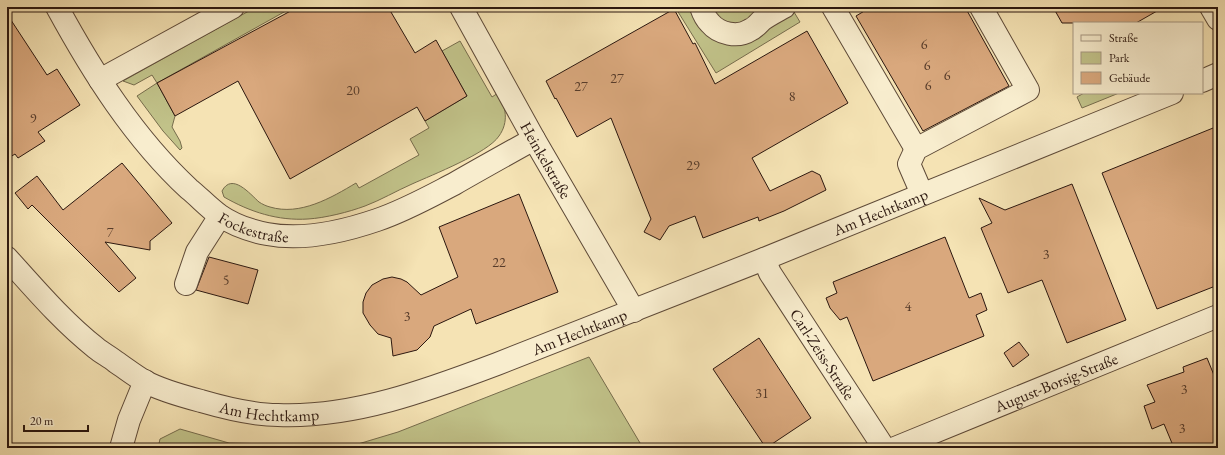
<svg xmlns="http://www.w3.org/2000/svg" width="1225" height="455" font-family="'EB Garamond',serif">
  <style>
    .green { fill: #c1c289; stroke: #766c4c }
    .building { fill: #d9a87d; stroke: #2b170f }
    .lines { fill: none; stroke-linecap: round; stroke-linejoin: round }
    .minor-casing { stroke: #5e4a38; stroke-width: 24 }
    .minor { stroke: #f8edce; stroke-width: 22 }
    .labels { text-anchor: middle; dominant-baseline: central; stroke-width: 3; stroke-linejoin: round; paint-order: stroke }
    .number-label { font-size: 14px; fill: #563b2a }
    .street-label { font-size: 16px; fill: #2b170f; stroke: #f8edce }
  </style>
  <rect width="100%" height="100%" fill="#f5e3b4"/>
  <filter id="stains"><feTurbulence type="fractalNoise" baseFrequency=".005" numOctaves="4"/><feColorMatrix values="0 0 0 0 .2 0 0 0 0 .09 0 0 0 0 .02 0 0 0 .5 -.17"/></filter>
  <radialGradient id="worn" r=".72"><stop offset=".6" stop-color="#630" stop-opacity="0"/><stop offset="1" stop-color="#630" stop-opacity=".3"/></radialGradient>
  <!-- green -->
  <g class="green">
    <path d="M256,7H293L157,83L175,116L172,127L180,141L182,148L180,150L163,131L137,96L157,83L152,75L134,85L123,81Z"/>
    <path d="M675,7H791L800,22L716,73Z"/>
    <path d="M460,41L492,97L498,93C506,107 509,122 499,136C488,153 432,175 412,184C396,191 381,200 365,206C349,212 325,218 308,219C278,221 250,212 224,197L222,191C232,172 250,194 259,202C262,204 266,206 270,207C300,216 331,198 356,183L359,188L419,155L410,139L429,128L425,121L467,96L442,51Z"/>
    <path d="M1084,93H1119L1082,108L1077,97Z"/>
    <path d="M589,357L643,448H158L160,439L180,429L229,443L318,445L358,444L398,432Z"/>
  </g>
  <!-- building -->
  <g class="building">
    <path d="M298,7H388L415,53L436,40L467,96L425,121L417,107L290,179L238,81L175,116L157,83Z"/>
    <path d="M871,7H965L1009,86L923,131L856,16Z"/>
    <path d="M1053,7H1164L1136,23H1062Z"/>
    <path d="M674,9L693,44L695,43L715,84L807,31L848,103L752,158L770,191L812,171L820,175L826,190L784,211L759,221L758,217L703,238L695,216L669,226L660,240L644,232L651,219L611,118L577,137L556,98L555,99L546,81Z"/>
    <path d="M7,14L47,75L57,69L80,105L38,132L45,141L18,158L15,154L7,159Z"/>
    <path d="M1218,126V285L1157,309L1102,173Z"/>
    <path d="M122,163L172,223L150,241V250L105,242L136,278L119,292L32,205L28,209L15,193L37,176L63,210Z"/>
    <path d="M1072,184L1126,320L1067,343L1042,280L1008,293L981,228L992,223L979,198L1005,210Z"/>
    <path d="M519,194L558,292L476,324L471,309L434,326L430,337L417,350L393,356L391,338L378,334L370,325L363,313V302L366,293L372,285L383,279L392,277L401,279L407,282L421,295L458,277L439,227Z"/>
    <path d="M945,237L969,298L981,293L987,310L976,315L984,336L873,381L847,317L840,320L830,308L826,298L837,293L833,282Z"/>
    <path d="M209,257L258,270L248,304L196,290Z"/>
    <path d="M759,338L811,418L766,448L713,369Z"/>
    <path d="M1019,342L1029,355L1013,367L1004,353Z"/>
    <path d="M1207,358L1218,385V448H1174L1164,424L1152,429L1144,406L1155,402L1147,385L1184,372L1183,367Z"/>
  </g>
  <g class="lines">
    <defs>
      <g id="minor">
        <path id="s1" d="M57,7C93,73 134,138 189,189C199,197 208,207 219,215C232,224 251,231 267,234C303,241 342,232 377,220C404,211 429,197 454,184C480,169 507,154 534,139"/>
        <path id="s2" d="M461,7L534,139L634,311"/>
        <path d="M701,7C703,13 706,19 710,23C719,34 738,38 750,30C755,28 758,24 762,20C769,15 777,11 784,7"/>
        <path d="M833,7L916,149"/>
        <path d="M1211,7L1218,19"/>
        <path d="M100,80L233,7"/>
        <path d="M1202,81L1218,74"/>
        <path d="M922,194L909,164L916,149L1028,90L981,7"/>
        <path id="s3" d="M7,258C35,289 63,322 96,348C102,353 110,357 116,362C125,368 134,375 144,381C160,390 182,396 201,401C225,408 252,415 278,415C353,418 428,390 497,364L764,259L1172,93"/>
        <path id="s4" d="M764,259L770,273L884,448"/>
        <path d="M186,284L197,252L220,216"/>
        <path d="M121,448L129,420L145,381"/>
        <path id="s5" d="M895,448L1218,316"/>
      </g>
    </defs>
    <!-- minor casing -->
    <use href="#minor" class="minor-casing"/>
    <!-- minor -->
    <use href="#minor" class="minor"/>
  </g>
  <g class="labels">
    <!-- number labels -->
    <g class="number-label">
      <text x="924" y="44">6</text>
      <text x="927" y="65">6</text>
      <text x="947" y="75">6</text>
      <text x="617" y="78">27</text>
      <text x="928" y="85">6</text>
      <text x="581" y="86">27</text>
      <text x="353" y="90">20</text>
      <text x="792" y="96">8</text>
      <text x="33" y="118">9</text>
      <text x="693" y="165">29</text>
      <text x="110" y="232">7</text>
      <text x="1046" y="254">3</text>
      <text x="499" y="262">22</text>
      <text x="226" y="280">5</text>
      <text x="908" y="306">4</text>
      <text x="407" y="316">3</text>
      <text x="1184" y="389">3</text>
      <text x="762" y="393">31</text>
      <text x="1182" y="428">3</text>
    </g>
    <!-- street labels -->
    <g class="street-label">
      <text stroke="none"><textPath href="#s2" startOffset="175">Heinkelstraße</textPath></text>
      <text stroke="none"><textPath href="#s3" startOffset="963">Am Hechtkamp</textPath></text>
      <text stroke="none"><textPath href="#s1" startOffset="303">Fockestraße</textPath></text>
      <text stroke="none"><textPath href="#s3" startOffset="639">Am Hechtkamp</textPath></text>
      <text stroke="none"><textPath href="#s4" startOffset="112">Carl-Zeiss-Straße</textPath></text>
      <text stroke="none"><textPath href="#s5" startOffset="174">August-Borsig-Straße</textPath></text>
      <text stroke="none"><textPath href="#s3" startOffset="315">Am Hechtkamp</textPath></text>
    </g>
  </g>
  <!-- margin -->
  <rect width="1225" height="455" fill="none" stroke="#f5e3b4" stroke-width="24"/>
  <rect x="8" y="8" width="1209" height="439" fill="none" stroke="#2b170f" stroke-width="2"/>
  <rect x="12" y="12" width="1201" height="431" fill="none" stroke="#2b170f"/>
  <!-- legend -->
  <rect x="1073" y="22" width="130" height="72" fill="#f8edce" stroke="#a69782"/>
  <rect x="1081" y="35" width="20" height="6" fill="#f8edce" stroke="#a69782"/>
  <text x="1109" y="42" font-size="12" fill="#2b170f">Straße</text>
  <rect x="1081" y="52" width="20" height="12" fill="#c1c289" stroke="#a69782"/>
  <text x="1109" y="62" font-size="12" fill="#2b170f">Park</text>
  <rect x="1081" y="72" width="20" height="12" fill="#d9a87d" stroke="#a69782"/>
  <text x="1109" y="82" font-size="12" fill="#2b170f">Gebäude</text>
  <!-- scale -->
  <path d="M24 425v6h64v-6" fill="none" stroke="#2b170f" stroke-width="2"/>
  <text x="30" y="425" font-size="12" fill="#2b170f" stroke="#f8edce" stroke-width="3" paint-order="stroke">20 m</text>
  <rect width="100%" height="100%" filter="url(#stains)"/>
  <rect width="100%" height="100%" fill="url(#worn)"/>
</svg>
